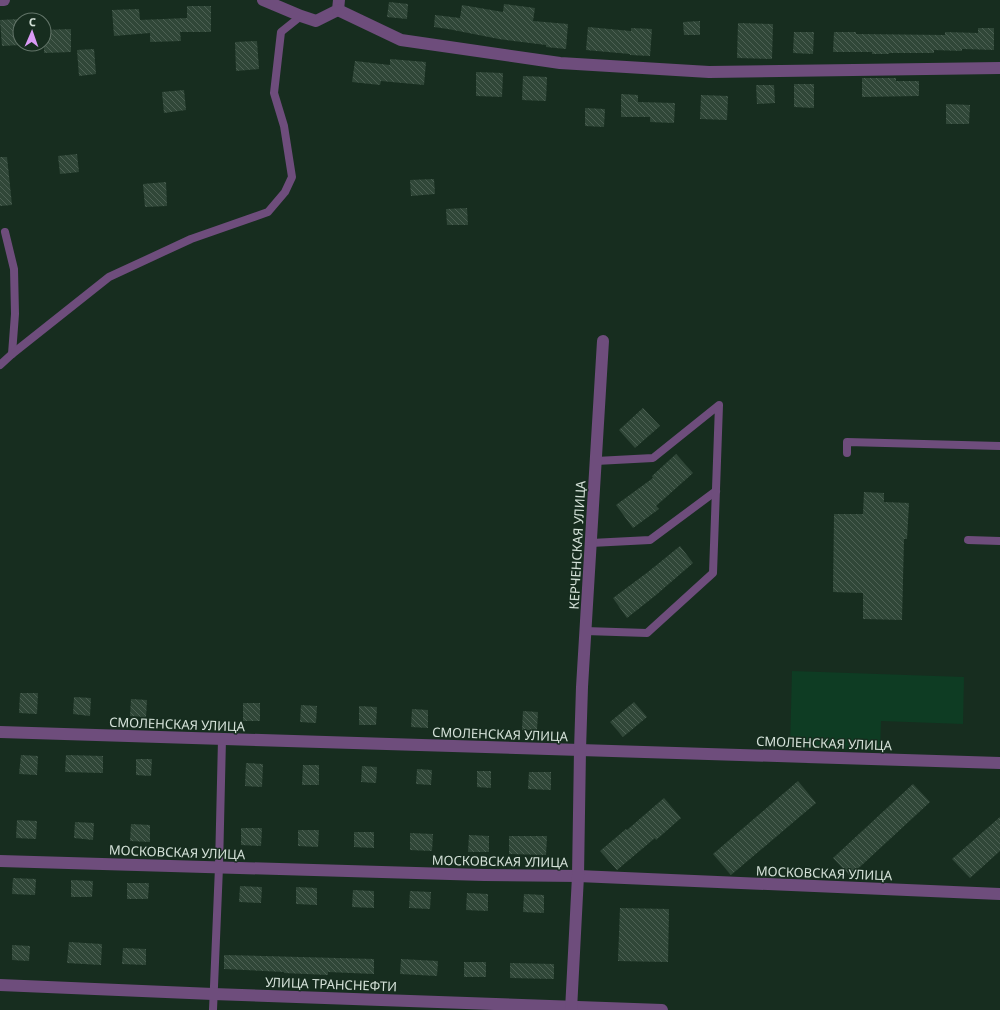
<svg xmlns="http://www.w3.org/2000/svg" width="1000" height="1010" font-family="'Noto Sans',sans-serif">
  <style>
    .pitch { fill: #0e3c23 }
    .building { fill: url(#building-back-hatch) }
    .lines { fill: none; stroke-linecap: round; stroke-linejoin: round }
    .lane { stroke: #6e4d7c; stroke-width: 8 }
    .street { stroke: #6e4d7c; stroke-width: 12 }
    .labels { text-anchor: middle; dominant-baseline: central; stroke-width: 3; stroke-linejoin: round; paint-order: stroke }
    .street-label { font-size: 13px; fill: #d4e1d8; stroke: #172d1f }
  </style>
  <defs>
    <pattern id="building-back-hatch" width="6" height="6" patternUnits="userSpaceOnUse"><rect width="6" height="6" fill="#304738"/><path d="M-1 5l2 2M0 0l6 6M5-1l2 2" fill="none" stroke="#4d6154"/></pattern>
  </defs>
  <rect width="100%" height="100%" fill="#172d1f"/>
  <!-- pitch -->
  <path class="pitch" d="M792,671L964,677L963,724L881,721L880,751L790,747Z"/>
  <!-- building -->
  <g class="building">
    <path d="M389,2L408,4L407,19L387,17Z"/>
    <path d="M504,4L535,8L533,21L568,24L566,49L546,47V45L499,39L448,29L434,27L435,15L460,18L462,5L503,12Z"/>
    <path d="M187,6H211V32H180L181,41L150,42V33L114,36L112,10L139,9L140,20L187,18Z"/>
    <path d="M20,19V45L2,46L0,20Z"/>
    <path d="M700,21V35H684L683,22Z"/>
    <path d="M738,23L773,24L772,59L737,58Z"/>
    <path d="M588,27L631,31V28L652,29L650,56L630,55V54L586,50Z"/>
    <path d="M978,28H994V50L962,49V51L934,50V53H889V54H872V52H833L834,32H856V34L945,35V32L978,33Z"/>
    <path d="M71,29V52L44,53V30Z"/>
    <path d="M794,32H814L813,54L793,53Z"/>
    <path d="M257,41L259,69L236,71L235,42Z"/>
    <path d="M94,49L96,74L79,76L77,50Z"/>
    <path d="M390,59L426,62L424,85L381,81L380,85L352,82L355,61L390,65Z"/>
    <path d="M476,72L503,73L502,97L476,96Z"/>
    <path d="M523,76L547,77L546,101L522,100Z"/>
    <path d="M862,78H896V81H919V96L862,97Z"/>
    <path d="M794,84H814V108L794,107Z"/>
    <path d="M756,85H774L775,103L757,104Z"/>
    <path d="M184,90L186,110L164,113L162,92Z"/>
    <path d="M621,94L638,95V102L675,103L674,123L650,122V117H621Z"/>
    <path d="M701,95L728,96L727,120L700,119Z"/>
    <path d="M946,104L970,105L969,124H946Z"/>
    <path d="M585,108L605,109L604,127L585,126Z"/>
    <path d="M77,154L79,172L60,174L58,156Z"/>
    <path d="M0,157H7L12,205L0,206Z"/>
    <path d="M434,179L435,194L411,196L410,180Z"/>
    <path d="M166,182L167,206L145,207L143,184Z"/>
    <path d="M467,208L468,225H447L446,209Z"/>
    <path d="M643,408L660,426L635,448L619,430Z"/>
    <path d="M676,454L693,473L656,506L659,509L633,528L616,505L653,478L652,476Z"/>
    <path d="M864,492L884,493V502L909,503L907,539H904L902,620L863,619V593L833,592L834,514H863Z"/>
    <path d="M680,546L693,563L656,595L627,618L613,598L648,572Z"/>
    <path d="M20,693H38L37,714L19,713Z"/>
    <path d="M74,697L91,698L90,716L73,714Z"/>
    <path d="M131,699L147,700L146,717L130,716Z"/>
    <path d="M634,702L647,717L623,737L610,722Z"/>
    <rect x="243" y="703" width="17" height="18"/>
    <path d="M301,705L317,706L316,723L300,722Z"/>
    <path d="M359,706L377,707L376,725H359Z"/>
    <path d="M412,709L428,710V728L411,727Z"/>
    <path d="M523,711L538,712L537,730H522Z"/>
    <path d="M21,755L38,756L37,775L19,774Z"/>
    <path d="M66,755L103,756V773L65,772Z"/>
    <path d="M136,759H152L151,776L136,775Z"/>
    <path d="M246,763L263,764L262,787L245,786Z"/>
    <path d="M303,765H319V785H302Z"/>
    <path d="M362,766L377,767L376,783L361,782Z"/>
    <path d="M417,769L432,770L431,785L416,784Z"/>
    <path d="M477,771H491V788L477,787Z"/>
    <path d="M529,772H551V790L528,789Z"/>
    <path d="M798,781L816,803L731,875L713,854Z"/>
    <path d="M913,784L930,802L850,876L833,858Z"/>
    <path d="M664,798L681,818L656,840L655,838L617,870L600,851L626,829L627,830Z"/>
    <path d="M1000,817V851L970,878L952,859Z"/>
    <path d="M17,820L37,821L36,839L16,838Z"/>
    <path d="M75,822L94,823L93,840L74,838Z"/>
    <path d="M131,824L150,825V842L130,841Z"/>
    <path d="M241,828H262L261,846L241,845Z"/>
    <path d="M298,830H319L318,847L298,846Z"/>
    <path d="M354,832H374V848L354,847Z"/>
    <path d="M410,833L433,834L432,851L410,850Z"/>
    <path d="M469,835L489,836V852H468Z"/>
    <path d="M509,836H547L546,855L509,854Z"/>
    <path d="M13,878L36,879L35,895L12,894Z"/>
    <path d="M71,880L93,881L92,897H71Z"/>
    <path d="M127,883H149L148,899H127Z"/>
    <path d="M240,886L262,887L261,903L239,902Z"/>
    <path d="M296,887L317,888V905L296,904Z"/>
    <path d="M353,890L374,891V908L352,907Z"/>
    <path d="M410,891L431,892L430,909L409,908Z"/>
    <path d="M467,893L488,894V911L466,910Z"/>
    <path d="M524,894L544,895V913L523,912Z"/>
    <path d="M620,908L669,909L668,962L618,961Z"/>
    <path d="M69,942L102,944L101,965L67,963Z"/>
    <path d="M12,945L30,946L29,961L12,960Z"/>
    <path d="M123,948L146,949V965L122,964Z"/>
    <path d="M224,955L374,959V974L328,972V975L284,973V972L224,969Z"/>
    <path d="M401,959L438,961L437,976L400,974Z"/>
    <rect x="464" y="962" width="22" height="15"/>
    <path d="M510,963L554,964V979L510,978Z"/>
  </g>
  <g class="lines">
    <!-- lane -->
    <g class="lane">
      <path d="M5,232L14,269L15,314L12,354"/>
      <path d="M0,365L12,354L109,277L191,239L268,212L285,192L292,177L284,126L274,93L281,32L301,16"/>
      <path d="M847,453V442L1000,446"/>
      <path d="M968,540L1000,541"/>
      <path d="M591,543L650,540L716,491"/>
      <path d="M585,631L647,633L713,573L719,405L653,458L596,461"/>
      <path d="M213,1010L219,867L222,739"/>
    </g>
    <!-- street -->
    <g class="street">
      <path d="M0,0H4"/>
      <path d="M263,0L301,16L316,21L338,10L339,0"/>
      <path d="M338,10L401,40L560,63L709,72L1000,68"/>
      <path d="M0,732L1000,763"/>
      <path d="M0,861L484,875L578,876L1000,894"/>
      <path d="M0,985L213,994L662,1010"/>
      <path d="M571,1010L578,876L580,750L582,687L603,341"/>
    </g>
  </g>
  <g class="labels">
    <!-- street labels -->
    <g class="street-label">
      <text transform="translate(577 545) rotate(-87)">КЕРЧЕНСКАЯ УЛИЦА</text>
      <text transform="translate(177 724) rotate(2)">СМОЛЕНСКАЯ УЛИЦА</text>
      <text transform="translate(500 734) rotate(2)">СМОЛЕНСКАЯ УЛИЦА</text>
      <text transform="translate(824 743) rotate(2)">СМОЛЕНСКАЯ УЛИЦА</text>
      <text transform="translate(177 852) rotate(2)">МОСКОВСКАЯ УЛИЦА</text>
      <text transform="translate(500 861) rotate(1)">МОСКОВСКАЯ УЛИЦА</text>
      <text transform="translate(824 873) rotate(2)">МОСКОВСКАЯ УЛИЦА</text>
      <text transform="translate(331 984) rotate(2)">УЛИЦА ТРАНСНЕФТИ</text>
    </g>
  </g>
  <!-- north arrow -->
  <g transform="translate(32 32) rotate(2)"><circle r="19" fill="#172d1f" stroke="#637569"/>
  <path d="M0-3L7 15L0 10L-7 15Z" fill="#db9af6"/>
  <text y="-6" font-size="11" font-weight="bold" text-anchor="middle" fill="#d4e1d8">С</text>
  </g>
</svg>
